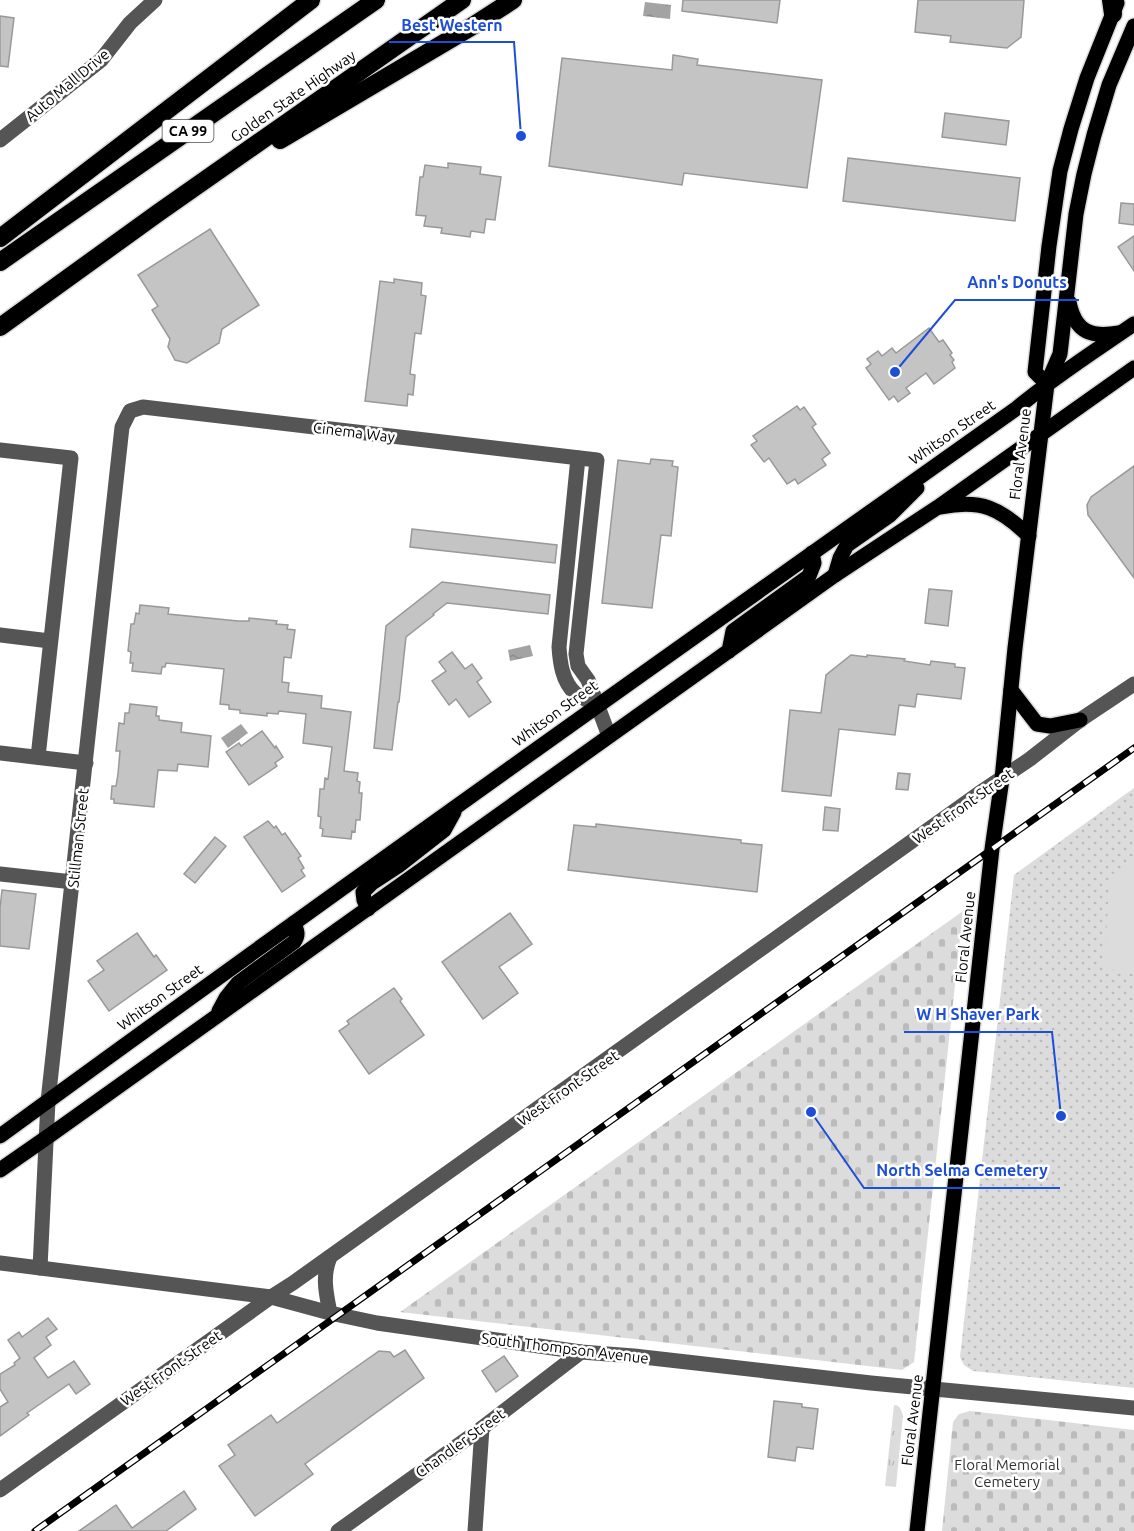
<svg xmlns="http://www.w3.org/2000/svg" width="1134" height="1531" font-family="Ubuntu,sans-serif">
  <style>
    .grass { fill: url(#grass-tufts) }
    .cemetery { fill: url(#cemetery-stones) }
    .park { fill: url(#park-dots) }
    .garden { fill: #dcdcdc }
    .water { fill: url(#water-ripples) }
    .building { fill: #c4c4c4; stroke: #999; stroke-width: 1.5 }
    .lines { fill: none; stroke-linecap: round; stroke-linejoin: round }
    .major-casing { stroke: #dbdbdb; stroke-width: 18 }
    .highway-casing { stroke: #dbdbdb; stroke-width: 21 }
    .minor { stroke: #555; stroke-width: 15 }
    .major { stroke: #000; stroke-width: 15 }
    .highway { stroke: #000; stroke-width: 18 }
    .rail-casing { stroke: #000; stroke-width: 7 }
    .rail { stroke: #fff; stroke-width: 4.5; stroke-dasharray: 14; stroke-linecap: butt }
    .labels { text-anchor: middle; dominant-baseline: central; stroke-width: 5; stroke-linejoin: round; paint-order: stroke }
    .shield { fill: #fff; stroke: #4c4c4c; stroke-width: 1.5 }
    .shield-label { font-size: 14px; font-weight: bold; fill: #000 }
    .street-label { font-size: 15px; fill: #000; stroke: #fff }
    .park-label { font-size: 15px; fill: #333; stroke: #fff }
    .leader { fill: none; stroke: #1d4ed8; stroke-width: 2 }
    .callout-dot { fill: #1d4ed8; stroke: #fff; stroke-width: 2 }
    .callout-label { font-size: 16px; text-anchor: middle; font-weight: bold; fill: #1d4ed8; stroke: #fff; stroke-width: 5; stroke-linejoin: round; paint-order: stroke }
  </style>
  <defs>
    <pattern id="grass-tufts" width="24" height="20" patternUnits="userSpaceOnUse" patternTransform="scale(1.5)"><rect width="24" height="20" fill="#dcdcdc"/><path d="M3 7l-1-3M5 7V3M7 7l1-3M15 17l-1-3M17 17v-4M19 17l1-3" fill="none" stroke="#bbb"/></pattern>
    <pattern id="cemetery-stones" width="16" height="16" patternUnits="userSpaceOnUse" patternTransform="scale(1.5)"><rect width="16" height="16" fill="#dcdcdc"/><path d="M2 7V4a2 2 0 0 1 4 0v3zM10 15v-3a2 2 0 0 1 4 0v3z" fill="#bbb"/></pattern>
    <pattern id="park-dots" width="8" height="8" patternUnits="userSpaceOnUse" patternTransform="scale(1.5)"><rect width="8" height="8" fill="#dcdcdc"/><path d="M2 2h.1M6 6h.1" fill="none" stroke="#bbb" stroke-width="1.8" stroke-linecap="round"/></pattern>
    <pattern id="water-ripples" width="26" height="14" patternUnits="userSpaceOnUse" patternTransform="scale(1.5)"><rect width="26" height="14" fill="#a3a3a3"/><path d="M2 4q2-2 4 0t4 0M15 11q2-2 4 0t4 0" fill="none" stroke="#8b8b8b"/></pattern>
  </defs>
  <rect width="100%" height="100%" fill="#fff"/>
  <!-- grass -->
  <path class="grass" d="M894,1405C900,1405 901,1410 903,1415L896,1487L885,1486Z"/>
  <!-- cemetery -->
  <g class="cemetery">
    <path d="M963,911L914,1362L902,1370L400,1312Z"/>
    <path d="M970,1411L1134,1430V1531H942L953,1422L959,1414Z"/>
  </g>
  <!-- park -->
  <path class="park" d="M1134,788V1388L973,1371L964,1365L960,1357L1014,875Z"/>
  <!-- garden -->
  <path class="garden" d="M1134,858V972L1104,969L1110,876Z"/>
  <!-- water -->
  <g class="water">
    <path d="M645,2L671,5L670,19L643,16Z"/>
    <path d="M530,645L533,656L510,661L508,650Z"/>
    <path d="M241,724L248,733L228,748L221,738Z"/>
  </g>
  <!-- building -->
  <g class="building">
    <path d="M683,0H780L777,23L682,11Z"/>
    <path d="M918,0H1024L1021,37L1007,48L950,42L951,36L915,32Z"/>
    <path d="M0,16L14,18L8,67L0,66Z"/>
    <path d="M673,55L698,59L697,65L822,80L807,188L684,173L682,185L549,166L562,58L672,70Z"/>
    <path d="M945,113L1009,121L1006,145L942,137Z"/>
    <path d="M848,158L1020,178L1015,221L843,201Z"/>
    <path d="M448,163L481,167L480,174L501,177L495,220L486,219L484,233L471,231L470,237L441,233L442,228L424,226L426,216L416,215L420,177H423L425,165L448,168Z"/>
    <path d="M1121,203L1134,204V225L1119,223Z"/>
    <path d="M210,229L259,305L222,329L219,343L187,363L175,360L168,347L170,339L152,310L158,306L138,275Z"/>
    <path d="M1134,236V271L1118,247Z"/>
    <path d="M394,279L422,283L421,295L426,296L421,334L415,333L410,374L415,375L413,395L408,394L407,406L365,401L380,281L394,283Z"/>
    <path d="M929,328L939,342L943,340L952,353L950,355L954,360L952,362L955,368L934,384L926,373L906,388L910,393L898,402L894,396L889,400L866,368L871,364L867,359L878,351L882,356L892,348L896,353Z"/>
    <path d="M797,406L800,410L804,407L816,424L812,427L830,453L822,459L826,465L798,484L795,479L787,484L769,458L764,462L751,445L757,441L753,436Z"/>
    <path d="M651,459L673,461L672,466L678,467L671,536L661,535L652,608L602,603L618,460L650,464Z"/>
    <path d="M1134,466V578L1088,515L1087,505L1091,497Z"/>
    <path d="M412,529L557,545L555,563L410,547Z"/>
    <path d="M442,582L550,595L548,614L447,603L433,614L434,615L406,637L399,702H398L392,750L374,748L386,626Z"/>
    <path d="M929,589L952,591L948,626L925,623Z"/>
    <path d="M140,605L169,608L168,614L238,621H249V618L277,621L276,624L288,625L287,629L295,630L291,658L284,657L282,682L289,683L288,692L322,696L321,708L351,712L344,771L358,773L357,781L360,782L359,793H362L360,820H356L355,832L352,831L351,839L322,836L323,829L320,828L321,817L318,816L320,789H324L325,778L328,779L332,747L303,743L306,714L279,711L278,714L267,713V716L240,713V710L229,709V705L220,704L224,669L166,663L165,667H162L161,674L132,671L133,663H130L131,652L128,651L131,624H134L136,613L139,614Z"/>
    <path d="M452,652L465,669L472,664L482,678L477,682L491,702L469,717L456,699L449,705L432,681L446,671L439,662Z"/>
    <path d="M851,655L867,657V655L905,659L904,661L930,665L931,661L955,664V667L965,668L961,699L917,694L915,707L899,705L895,735L839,729L831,796L782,791L790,710L821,713L826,675Z"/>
    <path d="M130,704L157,707L156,716H159V720L182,723L181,732L211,736L208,767L178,764L177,771L158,770L154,807L114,803V799H111L112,786H116L118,774L120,751H116L119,723L124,724L125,713H129Z"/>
    <path d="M262,731L275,748L276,746L283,757L275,763L277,766L249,785L226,752L239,743L241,746Z"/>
    <path d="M898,773L910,774L908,790L896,789Z"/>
    <path d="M825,807L840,809L838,831L823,830Z"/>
    <path d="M268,821L274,828L276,826L282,835L285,833L301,856L298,858L304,868L301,870L305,876L282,892L244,837Z"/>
    <path d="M596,824L741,840V843L762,845L757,892L568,870L574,825L596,827Z"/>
    <path d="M215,837L226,846L195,883L184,874Z"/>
    <path d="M2,890L36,894L29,949L0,946V908Z"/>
    <path d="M510,913L532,944L499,967L518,993L483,1019L442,962Z"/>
    <path d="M137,933L154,957L156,955L167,970L109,1011L88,981L104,970L97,961Z"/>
    <path d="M394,988L402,999L400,1001L424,1035L369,1074L339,1031L349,1024L347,1021Z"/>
    <path d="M48,1318L57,1329L46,1337L51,1345L34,1358L48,1378L74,1361L90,1384L76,1394L69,1384L27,1413L29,1415L0,1436V1407L8,1402L0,1389V1374L15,1365L14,1363L20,1358L8,1340L19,1332L22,1337Z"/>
    <path d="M405,1350L424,1378L305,1464L313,1474L255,1516L219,1466L235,1455L228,1445L271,1415L277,1423L379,1351L390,1352L394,1357Z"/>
    <path d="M504,1356L518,1376L496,1392L482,1371Z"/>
    <path d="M774,1401L802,1404V1407L818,1409L813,1449L797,1447L795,1461L768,1457Z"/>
    <path d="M184,1491L196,1509L166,1531H79L116,1505L132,1528Z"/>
  </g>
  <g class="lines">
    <defs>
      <g id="major">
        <path d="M1069,302C1075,332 1091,338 1119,333"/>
        <path d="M1047,384L1035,372L1049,246L1060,171L1071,129L1087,78L1117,3"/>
        <path d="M941,507C981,499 1000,508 1029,536"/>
        <path d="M835,575L840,558L847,545L890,515L917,488"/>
        <path d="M729,651L733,631L809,576L814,563L812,553"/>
        <path d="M1011,690L1037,724L1050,726L1080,720"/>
        <path d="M368,909L364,900L363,892L372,883L398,866L444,830L454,812"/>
        <path d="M219,1011L226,998L238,983L294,942C299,935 297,931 294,923"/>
        <path d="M0,1136C337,890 677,649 1017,408C1054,377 1095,351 1134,324"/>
        <path d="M0,1170L46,1138L835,575L938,507L1134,368"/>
        <path d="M917,1531L992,849L1002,779L1015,648L1047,384L1060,354L1076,214L1084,174L1094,135L1109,85L1134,26"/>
      </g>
      <g id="highway">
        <path d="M1111,0L1113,14"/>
        <path d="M280,140L471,27L513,0"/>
        <path d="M0,238L311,0"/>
        <path d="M0,262L376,0"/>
        <path d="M0,327L158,213L462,0"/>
      </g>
    </defs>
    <!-- major casing -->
    <use href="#major" class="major-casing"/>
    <!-- highway casing -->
    <use href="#highway" class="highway-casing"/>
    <!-- minor -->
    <g class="minor">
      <path d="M0,140L101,60L130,23L155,0"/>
      <path d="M0,450L71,458L38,757"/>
      <path d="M578,458L559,647C560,662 562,681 575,693C581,698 590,701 597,705"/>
      <path d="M0,635L50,641"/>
      <path d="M0,753L86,763"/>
      <path d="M0,874L73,882"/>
      <path d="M0,1263L271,1297L330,1313L377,1323L581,1352L634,1356L871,1383L1134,1408"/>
      <path d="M40,1268L48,1101L122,427L130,411L143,407L597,460L576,654L578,666L588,680L609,736"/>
      <path d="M330,1313C326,1293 322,1276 330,1257"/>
      <path d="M0,1490L271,1297L293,1283L978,794L1030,759L1080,720L1134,684"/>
      <path d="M338,1531L482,1428L581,1352"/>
      <path d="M475,1531L482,1428"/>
    </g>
    <!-- major -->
    <use href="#major" class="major"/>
    <!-- highway -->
    <use href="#highway" class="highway"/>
    <defs>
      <path id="rail" d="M35,1531L1134,748"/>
    </defs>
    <!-- rail casing -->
    <use href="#rail" class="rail-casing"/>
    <!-- rail -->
    <use href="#rail" class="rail"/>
  </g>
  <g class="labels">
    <!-- shield labels -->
    <rect class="shield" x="162.5" y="120" width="51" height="22" rx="4.5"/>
    <g class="shield-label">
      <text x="188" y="131">CA 99</text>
    </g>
    <!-- street labels -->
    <g class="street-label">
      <text transform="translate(67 85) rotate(-40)">Auto Mall Drive</text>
      <text transform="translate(293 96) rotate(-35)">Golden State Highway</text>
      <text transform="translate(354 432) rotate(7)">Cinema Way</text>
      <text transform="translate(952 432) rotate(-35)">Whitson Street</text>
      <text transform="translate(1020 454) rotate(-83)">Floral Avenue</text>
      <text transform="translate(555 713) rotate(-36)">Whitson Street</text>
      <text transform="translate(963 806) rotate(-35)">West Front Street</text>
      <text transform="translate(78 838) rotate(-84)">Stillman Street</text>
      <text transform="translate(965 937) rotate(-84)">Floral Avenue</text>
      <text transform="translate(160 997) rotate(-36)">Whitson Street</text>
      <text transform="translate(568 1088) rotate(-35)">West Front Street</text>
      <text transform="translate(565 1348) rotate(7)">South Thompson Avenue</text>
      <text transform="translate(171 1368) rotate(-35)">West Front Street</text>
      <text transform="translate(912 1420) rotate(-83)">Floral Avenue</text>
      <text transform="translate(460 1443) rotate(-36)">Chandler Street</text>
    </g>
    <!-- park labels -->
    <g class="park-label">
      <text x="1007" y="1464">Floral Memorial<tspan x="1007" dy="17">Cemetery</tspan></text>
    </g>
  </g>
  <!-- callouts -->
  <path class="leader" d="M521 136L514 42H389M895 372L955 300H1079M1061 1116L1052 1032H904M811 1112L864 1188H1060"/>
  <g class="callout-dot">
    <circle cx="521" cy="136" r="6"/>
    <circle cx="895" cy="372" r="6"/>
    <circle cx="1061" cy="1116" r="6"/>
    <circle cx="811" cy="1112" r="6"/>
  </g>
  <g class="callout-label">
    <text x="452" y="31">Best Western</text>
    <text x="1017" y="288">Ann's Donuts</text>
    <text x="978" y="1020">W H Shaver Park</text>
    <text x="962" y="1176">North Selma Cemetery</text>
  </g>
</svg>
